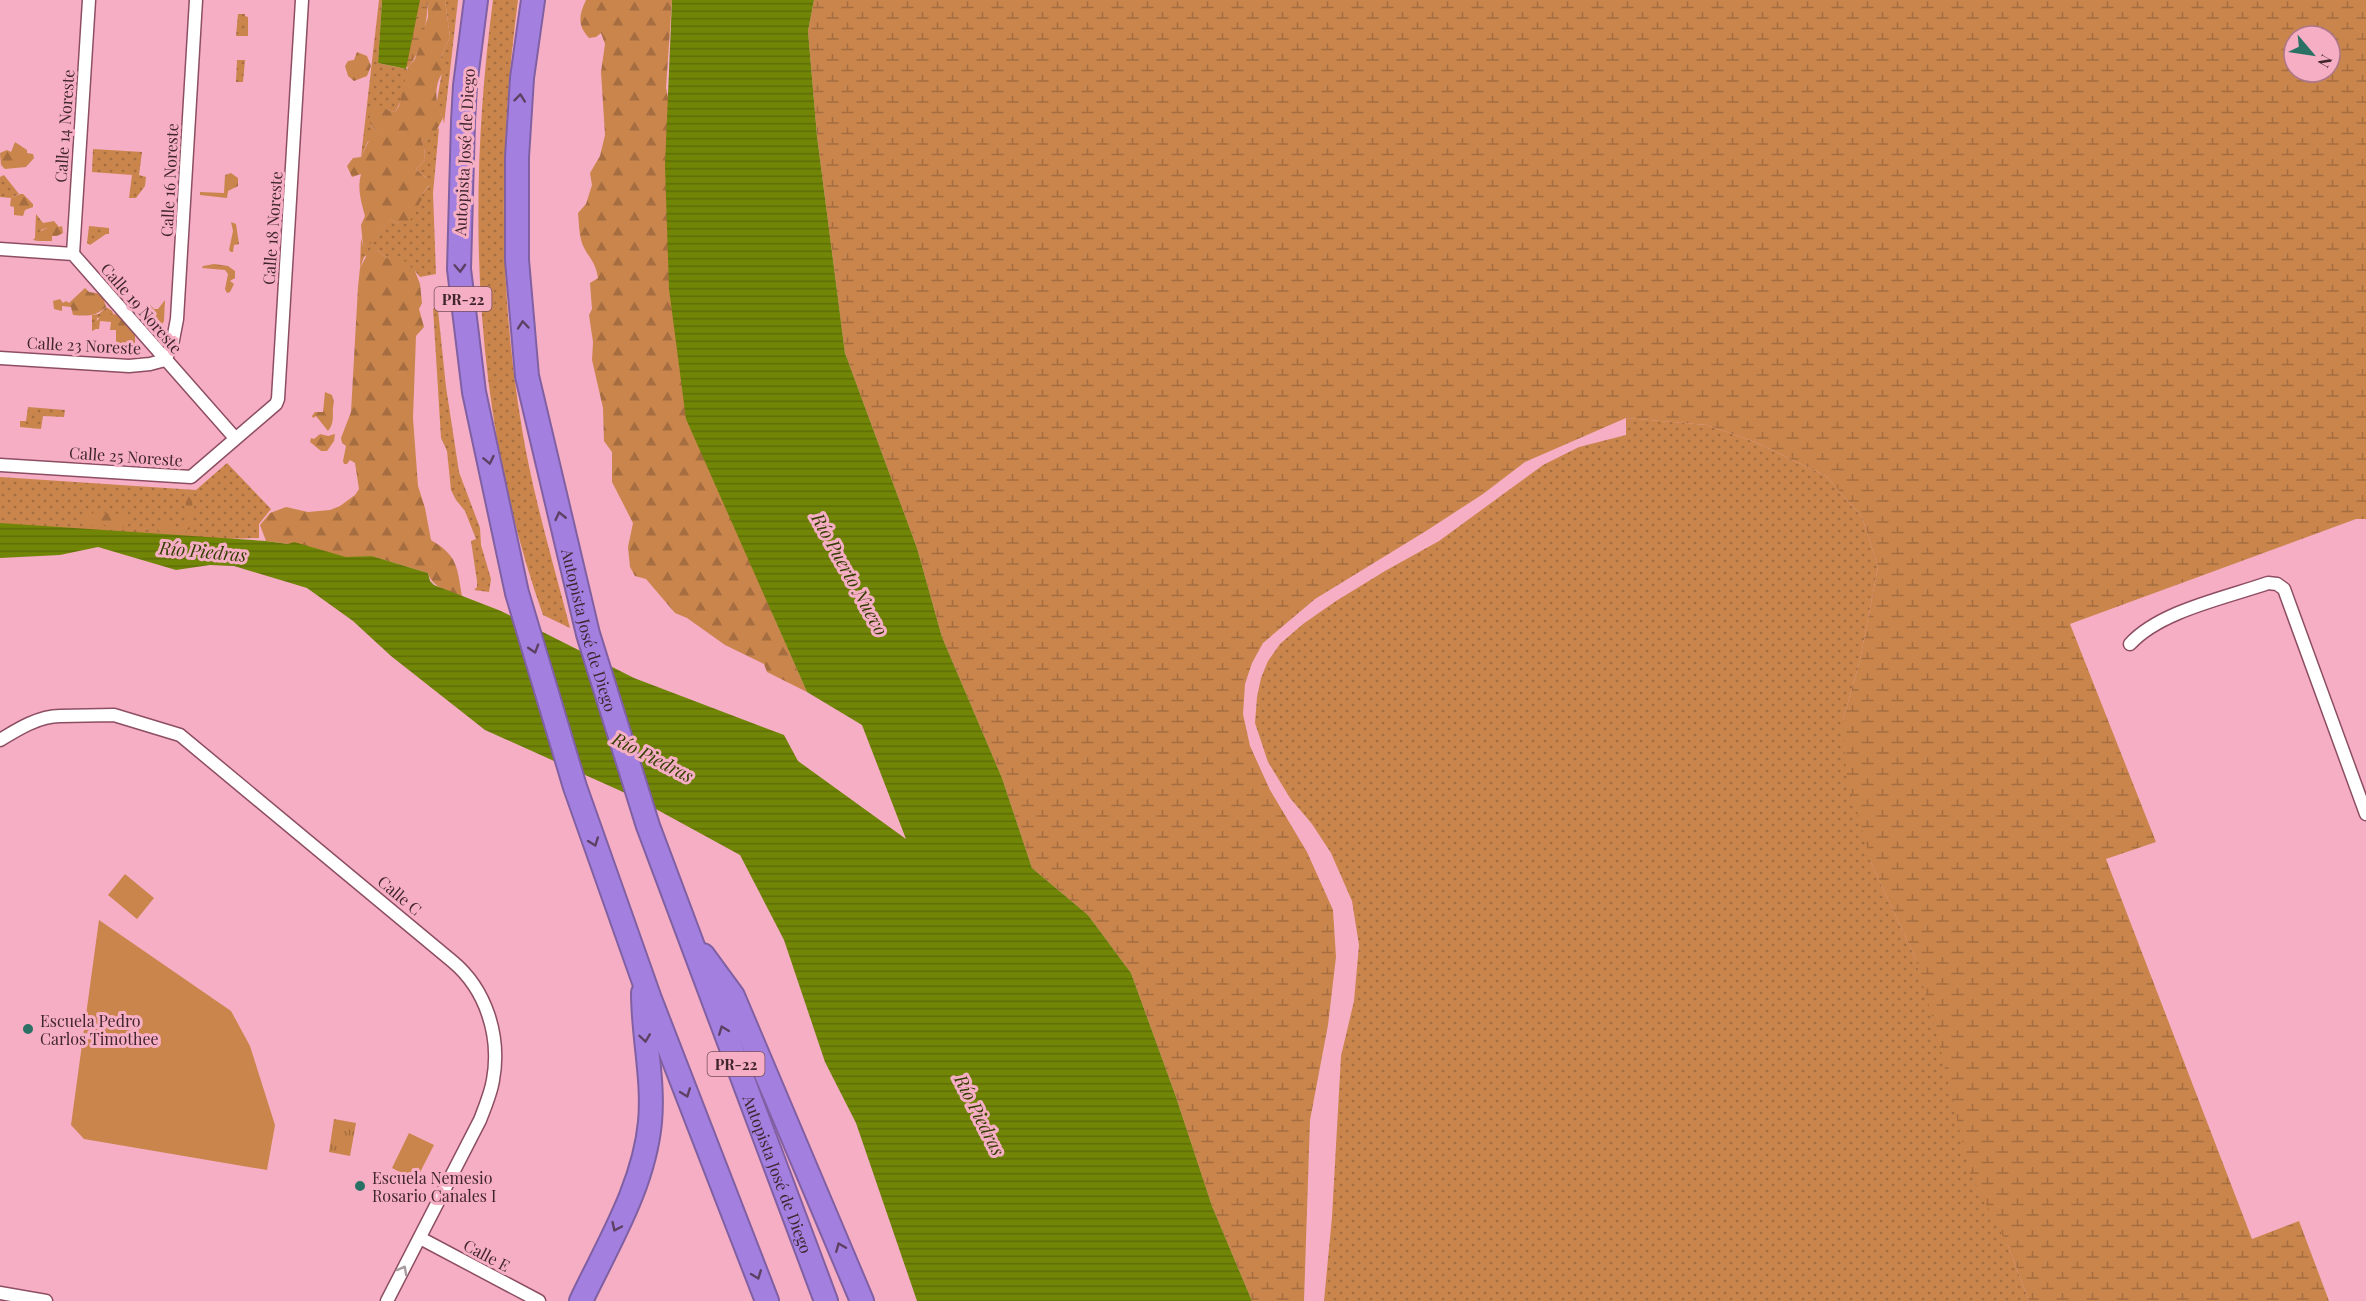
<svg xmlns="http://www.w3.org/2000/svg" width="2366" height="1301" font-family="'Playfair Display',serif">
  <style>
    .grass { fill: url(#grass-dots) }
    .forest { fill: url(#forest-firs) }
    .wetland { fill: url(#wetland-marsh); fill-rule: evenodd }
    .park { fill: url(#park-tufts) }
    .garden { fill: #c9854c }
    .water { fill: url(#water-rules) }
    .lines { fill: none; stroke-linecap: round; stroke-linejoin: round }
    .street-casing { stroke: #8d4e63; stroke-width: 15 }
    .highway-casing { stroke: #8060a2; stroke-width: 26 }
    .street { stroke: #fff; stroke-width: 12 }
    .highway { stroke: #a380e0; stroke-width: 22 }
    .oneway { stroke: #5e4063 }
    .oneway2 { stroke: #a99da1 }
    .poi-dot { fill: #2b7064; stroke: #f6aec4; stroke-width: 2 }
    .labels { text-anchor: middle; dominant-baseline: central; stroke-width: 6; stroke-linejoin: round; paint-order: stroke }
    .shield { fill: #f6aec4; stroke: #774e5b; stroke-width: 1.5 }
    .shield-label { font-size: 15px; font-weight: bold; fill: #40252e }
    .street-label { font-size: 16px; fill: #40252e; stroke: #f6aec4 }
    .poi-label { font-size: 16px; fill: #40252e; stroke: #f6aec4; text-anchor: start }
    .water-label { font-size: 18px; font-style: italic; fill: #343e02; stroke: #f6aec4 }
  </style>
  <defs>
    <pattern id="grass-dots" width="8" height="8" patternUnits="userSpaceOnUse" patternTransform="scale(1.5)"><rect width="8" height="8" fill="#c9854c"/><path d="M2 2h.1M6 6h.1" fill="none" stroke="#a56d40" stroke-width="1.8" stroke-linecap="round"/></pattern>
    <pattern id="forest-firs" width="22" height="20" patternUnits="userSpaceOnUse" patternTransform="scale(1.5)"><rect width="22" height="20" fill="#c9854c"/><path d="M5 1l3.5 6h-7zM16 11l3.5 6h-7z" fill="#a56d40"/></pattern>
    <pattern id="wetland-marsh" width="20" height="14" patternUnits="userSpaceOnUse" patternTransform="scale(1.5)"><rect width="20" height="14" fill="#c9854c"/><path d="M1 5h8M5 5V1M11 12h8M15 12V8" fill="none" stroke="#a56d40"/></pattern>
    <pattern id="park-tufts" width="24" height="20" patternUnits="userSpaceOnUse" patternTransform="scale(1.5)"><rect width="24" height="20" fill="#c9854c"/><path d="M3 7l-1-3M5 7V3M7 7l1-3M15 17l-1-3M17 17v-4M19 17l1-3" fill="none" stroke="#a56d40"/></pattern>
    <pattern id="water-rules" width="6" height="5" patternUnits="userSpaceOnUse" patternTransform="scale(1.5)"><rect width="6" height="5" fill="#718506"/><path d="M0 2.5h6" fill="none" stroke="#5e6d08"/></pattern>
  </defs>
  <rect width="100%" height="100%" fill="#f6aec4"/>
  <!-- grass -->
  <g class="grass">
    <path d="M379,0H382L378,63L405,69L406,67C411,76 401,103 395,112L387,110L371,125L378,134L368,141L361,157Z"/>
    <path d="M445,0H458L444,124L443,118L436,106L442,72L441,57L450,37Z"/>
    <path d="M493,0H518C499,143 498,287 522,429C533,496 553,562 570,628L543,615C473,418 466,205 493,0Z"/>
    <path d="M238,14H245V16L248,17V36H236Z"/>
    <path d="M237,60H245L243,82H236Z"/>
    <path d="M439,128L433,193L436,274L420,277L415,271L387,258L377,250L364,257L360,268L361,238L363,246C378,239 380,232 390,219L399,224C407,215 422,206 422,194L429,186L426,178L416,169L425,160L424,146L421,140Z"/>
    <path d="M93,149L142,152L139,175L146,177L145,186L136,198H129L132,175L92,172Z"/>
    <path d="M4,175L19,194L11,198L0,197V177Z"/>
    <path d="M36,214L47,228L41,230L38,241L33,240L35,238Z"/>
    <path d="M89,226L109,228V234H106L90,245L87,243Z"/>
    <path d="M106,307L112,311L114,316L97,318L96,329L92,331V315L99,314Z"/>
    <path d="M433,308L438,310L446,387L459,472L480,528L481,545L491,579L489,592L474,590L477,587V581L471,541L476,539L465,511L456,500L451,490L447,451L441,438Z"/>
    <path d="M28,407L65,410L64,417L43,416L41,429L20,427V421H26Z"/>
    <path d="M1626,418L1707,425L1755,442L1826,476L1862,517L1878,567L1860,660L1843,720L1872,865L1914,955L2008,1246L2029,1301H1324L1332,1217L1341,1056L1354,1001L1359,945L1352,901L1331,853L1312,824L1290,798L1268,762L1255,723L1257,697L1261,678L1268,661L1280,644L1303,624L1336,601L1385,571L1439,541L1543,465L1579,447L1626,435Z"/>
    <path d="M227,463L271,509L259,524V538L221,539L0,526V477L196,490Z"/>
  </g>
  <!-- forest -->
  <g class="forest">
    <path d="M428,0H445L450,37L441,57L444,71C433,84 435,105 443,118L435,133L421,140L424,146L425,160L416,169L431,183L422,194V199L408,224H399L390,219L374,242L363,246L361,225L365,216C361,202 357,188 361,174L352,177L347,166L353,158L361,157L372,134L377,133L368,120L373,110L382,105L387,110L395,112L399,106L408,67L415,59L428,17Z"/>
    <path d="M586,0H672L666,88L773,615L807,692L767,672L764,664L725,645L687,618L675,613L646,579L635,576L630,567L628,547L633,523L612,482V452L604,441L603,408L592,360L593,342L589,315L592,309L590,283L598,278C595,259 587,257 582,243C579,234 579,223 578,213L586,204L592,185L590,173L600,156L605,135L601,72L605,44L601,33L596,37L589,38C577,25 579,15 586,0Z"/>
    <path d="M357,52L367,56L371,66L367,76L354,81L348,76L345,66L348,61L354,60Z"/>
    <path d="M15,142L27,150V153L33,154L34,158L26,167L5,169L1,165L0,153L7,150L11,152Z"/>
    <path d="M231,173L238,178V186L228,191L227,198L200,195V192L224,193L225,175Z"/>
    <path d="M20,194H23L33,204V207L25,210L23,216L14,215V207L10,206L11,198Z"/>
    <path d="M54,221L59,227L62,226L63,233L57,236H52V241H38L39,232L47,228L42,225L43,223Z"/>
    <path d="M231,222L236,224L239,244L234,245L233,252H231L229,250L233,231Z"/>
    <path d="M377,250L387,258L405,261L415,271L420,284L422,303L419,309L424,327L416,336L413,418L418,486L425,508L431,540C458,556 457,567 462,596C449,592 432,587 428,573L372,556L346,558L310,547L266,541L260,525L270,513L286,507L308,512L330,510L340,506L355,495L359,489L355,463L350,460L347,464H344L343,461L346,446L342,443L341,438L351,412L358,287L360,268L368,253Z"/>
    <path d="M214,264L228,266L235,271V278L230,281L234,284L230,292L227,293L225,289L228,274L225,270L202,268L203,266Z"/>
    <path d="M85,288L89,292L102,294L106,307C95,317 87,316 73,315L71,307L62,306V311L54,309L53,301L60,299L63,303L66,301L69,303Z"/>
    <path d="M165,300L164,321L161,326L156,328L139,311L147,309L150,305L154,309H158Z"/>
    <path d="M115,314C122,317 131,329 135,334V346L137,348C134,356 123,356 116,353V330H110L111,322L100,321L99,329H96L94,324L101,316Z"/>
    <path d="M325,392L332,395L334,402C331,412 336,422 328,431L316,416L313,418L312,416L315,412H323Z"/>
    <path d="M320,434L328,436L335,434L334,441L327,451H321L310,442L311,438L314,439Z"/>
    <path d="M190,490L193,492L191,528L188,530L185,529L187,532C180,536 164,535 157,530L161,520L165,519L175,527L184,528L186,501Z"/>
    <path d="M94,512L122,514L129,523L127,527L113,529L100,523L94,526L82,524L80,518L83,515H91Z"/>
  </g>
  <!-- wetland -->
  <g class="wetland">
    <path d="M400,0H428C427,22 423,50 408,67L395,64Z"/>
    <path d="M814,0H2366V519H2356L2070,624L2156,842L2106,859L2252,1239L2299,1221L2329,1301H2029L2008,1246L1969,1171L1935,1026L1914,955L1872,865L1846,772L1843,720L1860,660L1878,567L1862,517L1826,476L1755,442L1707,425L1626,418L1525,462L1483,494L1426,531L1315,599L1263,643L1252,663L1245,684L1243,714L1250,746L1270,790L1307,852L1333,910L1336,957L1328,1025L1310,1120L1304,1301H1252L1212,1206L1175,1094L1131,973L1088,915L1032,868L1002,778L942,637L917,548L845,353L817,136L808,31ZM2294,36H2330V72H2294Z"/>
  </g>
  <!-- park -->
  <path class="park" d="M334,1119L356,1123L350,1156L329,1152Z"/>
  <!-- garden -->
  <g class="garden">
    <path d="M125,874L154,898L137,919L108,895Z"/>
    <path d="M99,920L231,1011L250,1046L275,1125L267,1170L84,1139L71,1125Z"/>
    <path d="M409,1133L434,1145L416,1180L392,1168Z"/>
  </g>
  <!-- water -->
  <g class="water">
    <path d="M382,0H420L406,69L378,63Z"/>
    <path d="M672,0H814L808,31L817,136L845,353L917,548L942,637L1002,778L1032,868L1088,915L1131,973L1175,1094L1212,1206L1252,1301H917L856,1123L825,1062L784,940L740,855L632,796L485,730L391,656L353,621L307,588L234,566L210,565L176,570L98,547L60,555L0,558V523L266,541L288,544L294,542L346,557L372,556L428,573L430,581L434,585L501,611L634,678L784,735L798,761L906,839L862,725L807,692L686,419L669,289L665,166Z"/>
  </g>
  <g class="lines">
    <defs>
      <g id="street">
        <path d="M0,249L73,254L235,438"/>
        <path d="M73,254L89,0"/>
        <path d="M0,358L129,366L150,364L165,360L172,345L177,319L196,0"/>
        <path d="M0,465L191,477L276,404L278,399L302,0"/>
        <path d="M2130,644C2160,611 2225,598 2268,583L2277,584L2284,589L2366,814"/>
        <path d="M0,740C18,729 39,716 60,716L114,715L180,735L452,961C486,989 501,1036 493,1080C491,1093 485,1107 480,1120L387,1301"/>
        <path d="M420,1238L539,1301"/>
        <path d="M0,1293L46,1301"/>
      </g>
      <g id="highway">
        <path d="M476,0L465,86L463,121L459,269L474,392L517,593L575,787L650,999L767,1301"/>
        <path id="s1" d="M533,0L522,78L517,157V260L527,376L588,634L648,826L826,1301"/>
        <path d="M703,955L733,996L862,1301"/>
        <path d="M581,1301C608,1244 644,1186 650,1122C654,1079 643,1036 643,993"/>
      </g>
    </defs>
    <!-- street casing -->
    <use href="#street" class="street-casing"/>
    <!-- highway casing -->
    <use href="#highway" class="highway-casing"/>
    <!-- street -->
    <use href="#street" class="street"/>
    <!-- highway -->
    <use href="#highway" class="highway"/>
  </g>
  <!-- one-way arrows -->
  <defs><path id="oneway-chevron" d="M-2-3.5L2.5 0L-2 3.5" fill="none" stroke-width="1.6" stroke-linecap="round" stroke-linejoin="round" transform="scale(1.5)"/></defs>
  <g class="oneway">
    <use href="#oneway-chevron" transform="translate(520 98) rotate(-84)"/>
    <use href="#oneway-chevron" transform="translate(460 268) rotate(87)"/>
    <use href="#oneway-chevron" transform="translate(523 325) rotate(-95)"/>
    <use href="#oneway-chevron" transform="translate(489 460) rotate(78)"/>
    <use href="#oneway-chevron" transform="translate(560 516) rotate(-103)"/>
    <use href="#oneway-chevron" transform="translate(534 649) rotate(73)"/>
    <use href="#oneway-chevron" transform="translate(594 842) rotate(70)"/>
    <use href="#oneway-chevron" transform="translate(723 1030) rotate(-111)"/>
    <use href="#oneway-chevron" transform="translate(645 1038) rotate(82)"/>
    <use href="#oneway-chevron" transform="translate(686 1093) rotate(69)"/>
    <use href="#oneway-chevron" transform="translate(616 1227) rotate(115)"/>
    <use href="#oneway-chevron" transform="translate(840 1247) rotate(-112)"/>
    <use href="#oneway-chevron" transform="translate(757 1275) rotate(69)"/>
  </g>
  <use class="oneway2" href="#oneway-chevron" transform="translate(403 1270) rotate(-61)"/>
  <!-- markers -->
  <g class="poi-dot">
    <circle cx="28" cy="1029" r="6"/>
    <circle cx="360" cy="1186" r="6"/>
  </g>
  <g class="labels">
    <!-- shield labels -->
    <g class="shield">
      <rect x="434.5" y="287" width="57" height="24" rx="4.5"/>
      <rect x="707.5" y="1052" width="57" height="24" rx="4.5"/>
    </g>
    <g class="shield-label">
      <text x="463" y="299">PR-22</text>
      <text x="736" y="1064">PR-22</text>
    </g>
    <!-- street labels -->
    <g class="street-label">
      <text transform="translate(64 126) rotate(-86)">Calle 14 Noreste</text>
      <text transform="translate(464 152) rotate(-87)">Autopista José de Diego</text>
      <text transform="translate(169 180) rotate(-87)">Calle 16 Noreste</text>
      <text transform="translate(272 228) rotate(-86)">Calle 18 Noreste</text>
      <text transform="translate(142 308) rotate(49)">Calle 19 Noreste</text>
      <text transform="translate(84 345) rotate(3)">Calle 23 Noreste</text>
      <text transform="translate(126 456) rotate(4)">Calle 25 Noreste</text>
      <text stroke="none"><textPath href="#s1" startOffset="639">Autopista José de Diego</textPath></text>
      <text transform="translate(400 895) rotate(40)">Calle C</text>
      <text stroke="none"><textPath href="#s1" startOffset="1215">Autopista José de Diego</textPath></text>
      <text transform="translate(487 1255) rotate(28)">Calle E</text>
    </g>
    <!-- poi labels -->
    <g class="poi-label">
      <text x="40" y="1020">Escuela Pedro<tspan x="40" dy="18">Carlos Timothee</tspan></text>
      <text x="372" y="1177">Escuela Nemesio<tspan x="372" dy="18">Rosario Canales I</tspan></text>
    </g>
    <!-- water labels -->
    <g class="water-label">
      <text transform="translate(203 551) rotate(5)">Río Piedras</text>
      <text transform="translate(850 574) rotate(61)">Río Puerto Nuevo</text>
      <text transform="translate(653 757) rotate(27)">Río Piedras</text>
      <text transform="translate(980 1115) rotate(63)">Río Piedras</text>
    </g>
  </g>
  <!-- north arrow -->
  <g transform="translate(2312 54) rotate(119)"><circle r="28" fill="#f6aec4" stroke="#ad7788" stroke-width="1.5"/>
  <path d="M0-4.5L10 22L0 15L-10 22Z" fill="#2b7064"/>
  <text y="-9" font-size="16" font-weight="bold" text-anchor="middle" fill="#40252e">N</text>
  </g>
</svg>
